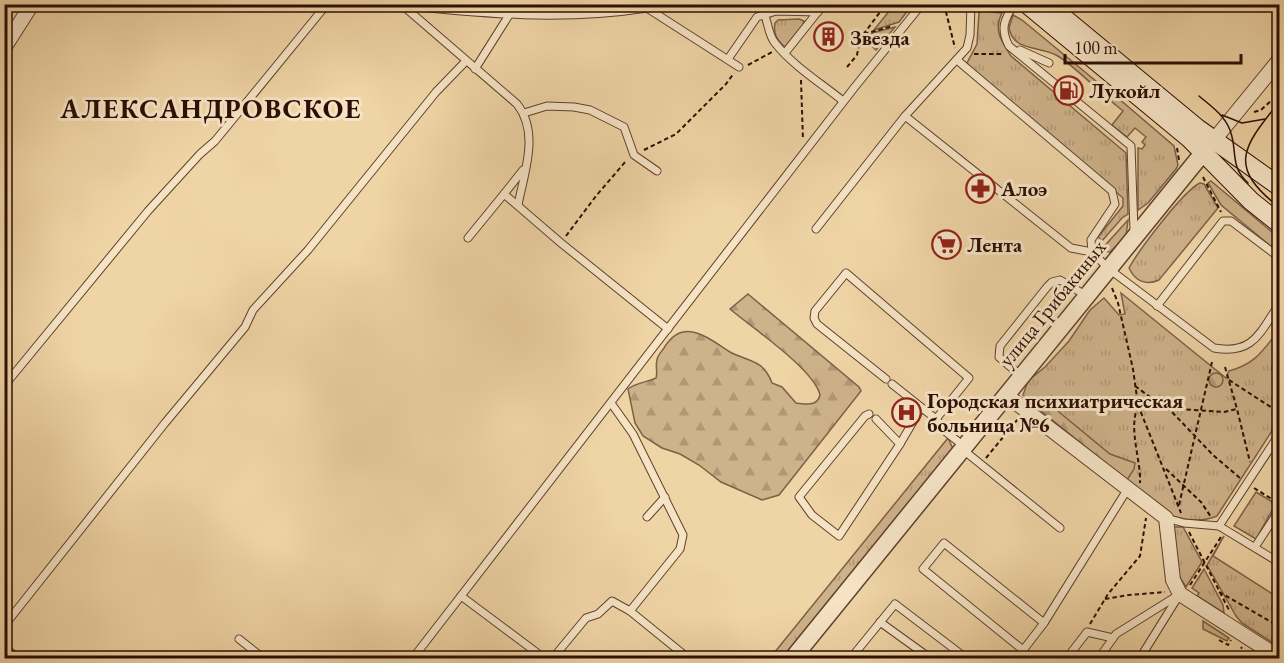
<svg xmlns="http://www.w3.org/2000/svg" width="1284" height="663" font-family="'EB Garamond',serif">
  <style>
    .grass { fill: url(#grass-tufts); stroke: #7d6047; stroke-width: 1.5 }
    .forest { fill: url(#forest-firs); stroke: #7d6047; stroke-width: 1.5 }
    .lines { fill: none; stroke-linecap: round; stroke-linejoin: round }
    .service-casing { stroke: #5d402c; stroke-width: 9 }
    .minor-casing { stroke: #5d402c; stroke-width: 16 }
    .tertiary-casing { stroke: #5d402c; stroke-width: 19 }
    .secondary-casing { stroke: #2c0e04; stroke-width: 20 }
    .path { stroke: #2c0e04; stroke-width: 2; stroke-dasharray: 4.5 3; stroke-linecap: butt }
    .service { stroke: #f5e3c4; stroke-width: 7 }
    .minor { stroke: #f5e3c4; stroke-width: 14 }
    .tertiary { stroke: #f5e3c4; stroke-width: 16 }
    .secondary { stroke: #f5e3c4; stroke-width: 18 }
    .tram { stroke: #2c0e04; stroke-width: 1.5 }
    .labels { text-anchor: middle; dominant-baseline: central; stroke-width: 6; stroke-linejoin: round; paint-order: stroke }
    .poi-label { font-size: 21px; font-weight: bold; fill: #2c0e04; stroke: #f5e3c4; text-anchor: start }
    .street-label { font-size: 21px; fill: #2c0e04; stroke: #f5e3c4 }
    .district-label { font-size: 27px; font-weight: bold; letter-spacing: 1.5px; fill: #2c0e04; stroke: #f5e3c4 }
  </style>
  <defs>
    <pattern id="grass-tufts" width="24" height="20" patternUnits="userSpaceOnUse" patternTransform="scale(1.5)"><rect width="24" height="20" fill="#ceb28a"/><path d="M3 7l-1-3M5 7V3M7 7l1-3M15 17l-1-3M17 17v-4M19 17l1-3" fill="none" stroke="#b19875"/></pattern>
    <pattern id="forest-firs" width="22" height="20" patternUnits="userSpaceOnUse" patternTransform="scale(1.5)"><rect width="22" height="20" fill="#ceb28a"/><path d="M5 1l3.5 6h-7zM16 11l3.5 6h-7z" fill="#b19875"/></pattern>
  </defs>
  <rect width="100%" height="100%" fill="#efd4a5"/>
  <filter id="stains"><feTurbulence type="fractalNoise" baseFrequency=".00333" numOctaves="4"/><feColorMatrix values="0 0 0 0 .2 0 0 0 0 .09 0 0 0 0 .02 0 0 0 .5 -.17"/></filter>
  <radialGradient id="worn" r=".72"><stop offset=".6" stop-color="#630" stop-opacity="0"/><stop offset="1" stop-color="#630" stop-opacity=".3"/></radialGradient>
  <!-- grass -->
  <g class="grass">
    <path d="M894,5H912L899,22L874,30Z"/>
    <path d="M983,11L1002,13C993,30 1002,42 1011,56L1126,153L1128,214L1122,218L1102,241L1098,237L1123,206V198L969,66L967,63L977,44L979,12Z"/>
    <path d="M1013,15L1022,20L1108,91L1104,95C1090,83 1072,64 1056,55C1039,46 1013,51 1009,28Z"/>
    <path d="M799,19L804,21L803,25L785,47C777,40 773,34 775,23L778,20Z"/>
    <path d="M895,27L876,50L866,41L872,33Z"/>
    <path d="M1111,92L1174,146L1178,165L1176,169L1148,203L1138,210V148L1142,149L1145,145L1142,142L1146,137L1135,128L1127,137L1112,125L1123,111L1106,97Z"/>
    <path d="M1211,181L1279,238V253L1221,205L1208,183Z"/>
    <path d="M1200,183L1204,184L1218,208L1159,280C1146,286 1135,281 1129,268C1139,250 1183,191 1200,183Z"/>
    <path d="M1128,220L1126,236L1110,252L1100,251Z"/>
    <path d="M1121,293L1226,378L1229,371C1254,364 1261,353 1276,334L1279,336V403L1272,415L1279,420L1217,516C1203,522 1182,521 1168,514L1023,395L1028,381L1045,367L1069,341L1090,310L1104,298L1119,315L1125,314Z"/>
    <path d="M948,438L953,449L784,658H770Z"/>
    <path d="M1256,492L1271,501L1274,507L1256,539L1234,526Z"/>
    <path d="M1174,527H1183L1202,562L1186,587L1179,576Z"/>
    <path d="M1224,536L1213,556L1279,598V647L1242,623L1236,616L1207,565Z"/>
    <path d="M1204,569L1223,605L1224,613L1197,596L1199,593L1192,588Z"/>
    <path d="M1203,621L1229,638L1227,641L1203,629Z"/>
  </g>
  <!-- forest -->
  <g class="forest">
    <path d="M748,294L859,387L861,391L779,495L762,500L721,482L699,465L680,454L662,448L643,436L635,423L628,389C635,383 648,382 656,378C658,372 655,366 657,360C657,356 662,351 664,348C683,316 708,338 730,352C749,362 763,359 772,383L782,387L796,403C806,404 817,407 820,395C815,370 751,327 730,309Z"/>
    <circle cx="1216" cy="380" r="7"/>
    <path d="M1043,403L1054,404L1059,412L1110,454L1135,463L1134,469L1127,480L1036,407Z"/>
  </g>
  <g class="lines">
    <defs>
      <g id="service">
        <path d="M401,4L517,104C540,133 524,173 518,205"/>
        <path d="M759,4C769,16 766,32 775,43C793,66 821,83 843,101"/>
        <path d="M1014,4C1004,20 1000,29 1009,46L1131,146L1134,231"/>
        <path d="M401,5C483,14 565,21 647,8L739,67"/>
        <path d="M1020,50L1049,63"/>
        <path d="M785,53L824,4"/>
        <path d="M728,59L757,17L776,11L818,12"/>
        <path d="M957,60L1112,191L1115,204L1091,240L1092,252"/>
        <path d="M475,69L516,4"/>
        <path d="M524,113L547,106L574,107L590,110L624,127L634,155L657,171"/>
        <path d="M905,116L1071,248L1092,252L1109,269L1214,348C1254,355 1260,332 1280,303"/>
        <path d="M504,194L523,170"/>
        <path d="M816,229L905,116L967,48L970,35L971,4"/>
        <path d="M468,238L504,194L561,243L668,329"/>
        <path d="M1157,306L1223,221H1231L1235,224L1280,258"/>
        <path d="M1021,376L999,357L1000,346L1047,287L1052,282L1060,280L1087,296"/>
        <path d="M886,379L817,324L814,318L815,311L846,273L969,378L936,419"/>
        <path d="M892,384L936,419L946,432L965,447"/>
        <path d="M4,386L148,211L200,154L215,141L327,4"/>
        <path d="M611,403L633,434L683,535L680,549L630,611"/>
        <path d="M869,414L865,416L799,497L812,515L839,536L900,444L921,408"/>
        <path d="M876,419L900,444"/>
        <path d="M962,449L1060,528"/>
        <path d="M647,517L665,497"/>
        <path d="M1166,518L1184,523L1219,526L1280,563"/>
        <path d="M1219,526L1280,433"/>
        <path d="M1255,547L1280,509"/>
        <path d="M461,596L544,658"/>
        <path d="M880,622L930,658"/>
        <path d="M4,626L165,423L245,327L253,310L308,250L436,92L466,61"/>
        <path d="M239,639L263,658"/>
        <path d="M4,647L18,658"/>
        <path d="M1023,650L923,569L944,543L1044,623"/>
        <path d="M413,658L854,88L922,4"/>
        <path d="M553,658L586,618L598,614L612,601L630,611L688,658"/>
        <path d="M851,658L895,604L966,658"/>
        <path d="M1017,658L1044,623L1127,490"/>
        <path d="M1067,658L1087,632L1113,638"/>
        <path d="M1099,658L1116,634L1180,594"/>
        <path d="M1140,658L1178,597"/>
      </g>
      <g id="minor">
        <path d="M4,48L32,4"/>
        <path d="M1214,140L1280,59"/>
        <path d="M1006,395L1166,518L1173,580L1180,594L1280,658"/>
      </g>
      <path id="tertiary" d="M793,658L1211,143"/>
      <g id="secondary">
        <path d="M1027,4L1189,138L1251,201L1280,224"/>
        <path d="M1047,4L1197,128L1280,187"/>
      </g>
    </defs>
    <!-- service casing -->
    <use href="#service" class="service-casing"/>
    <!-- minor casing -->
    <use href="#minor" class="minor-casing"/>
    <!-- tertiary casing -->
    <use href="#tertiary" class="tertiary-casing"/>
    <!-- secondary casing -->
    <use href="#secondary" class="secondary-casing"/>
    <!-- path -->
    <g class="path">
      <path d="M944,4L955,48"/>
      <path d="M864,34L893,26"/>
      <path d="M974,54H1004"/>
      <path d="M748,65L772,52"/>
      <path d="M847,67L857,55L860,39L886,4"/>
      <path d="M801,80L803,140"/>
      <path d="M1254,112L1261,110L1273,99L1280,108"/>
      <path d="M1177,148L1179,160"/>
      <path d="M644,150L676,134L726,84L734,73"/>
      <path d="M1203,177L1221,212"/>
      <path d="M566,236L596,196L626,161"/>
      <path d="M1084,266L1091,271"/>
      <path d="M1112,288L1118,303L1133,369L1138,405L1181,513"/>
      <path d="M1225,367L1237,409"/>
      <path d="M1229,380L1280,413"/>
      <path d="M1135,386L1161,405"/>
      <path d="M1037,402L1071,400L1138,403L1181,409L1224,412L1237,409L1250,462"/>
      <path d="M1138,406C1128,429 1141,459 1140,483"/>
      <path d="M1166,408L1171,411L1213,455L1240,478"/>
      <path d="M986,458L1018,419"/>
      <path d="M1166,469L1201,502L1211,517"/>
      <path d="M1254,488L1275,501"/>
      <path d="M1179,505L1212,362"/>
      <path d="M1189,532L1229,610"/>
      <path d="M1190,585L1221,537"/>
      <path d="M1219,592L1280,627"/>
      <path d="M1105,599L1129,595L1165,592"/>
      <path d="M1090,624L1108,594L1140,556L1146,518"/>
      <path d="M1219,640L1228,645L1231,640"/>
      <path d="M1237,655L1242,647"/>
    </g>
    <!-- service -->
    <use href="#service" class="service"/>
    <!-- minor -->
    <use href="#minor" class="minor"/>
    <!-- tertiary -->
    <use href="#tertiary" class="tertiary"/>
    <!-- secondary -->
    <use href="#secondary" class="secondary"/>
    <!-- tram -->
    <g class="tram">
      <path d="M1199,96C1211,106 1224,115 1230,130C1238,151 1229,165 1248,183"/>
      <path d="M1280,101C1243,147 1226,166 1280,208"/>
      <path d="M1222,115L1242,123L1265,119"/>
    </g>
  </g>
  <!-- icons -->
  <defs>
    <symbol id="building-ring" viewBox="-11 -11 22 22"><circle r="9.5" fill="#f5e3c4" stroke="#8f2418" stroke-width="1.5"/><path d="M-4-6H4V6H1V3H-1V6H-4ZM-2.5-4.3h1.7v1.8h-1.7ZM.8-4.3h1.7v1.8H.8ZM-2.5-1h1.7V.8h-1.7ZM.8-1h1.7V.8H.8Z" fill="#8f2418"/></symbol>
    <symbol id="fuel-ring" viewBox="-11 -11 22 22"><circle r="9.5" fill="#f5e3c4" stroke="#8f2418" stroke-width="1.5"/><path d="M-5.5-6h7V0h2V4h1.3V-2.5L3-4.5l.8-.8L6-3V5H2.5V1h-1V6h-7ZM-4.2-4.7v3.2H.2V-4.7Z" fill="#8f2418"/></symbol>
    <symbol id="pharmacy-ring" viewBox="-11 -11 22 22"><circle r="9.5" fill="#f5e3c4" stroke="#8f2418" stroke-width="1.5"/><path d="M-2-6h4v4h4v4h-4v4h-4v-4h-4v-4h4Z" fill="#8f2418"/></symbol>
    <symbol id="supermarket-ring" viewBox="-11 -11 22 22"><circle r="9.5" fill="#f5e3c4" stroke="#8f2418" stroke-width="1.5"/><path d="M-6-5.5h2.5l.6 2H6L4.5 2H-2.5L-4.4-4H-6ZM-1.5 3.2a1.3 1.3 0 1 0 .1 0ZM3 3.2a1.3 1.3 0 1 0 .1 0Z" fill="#8f2418"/></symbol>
    <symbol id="hospital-ring" viewBox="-11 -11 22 22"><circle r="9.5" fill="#f5e3c4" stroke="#8f2418" stroke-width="1.5"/><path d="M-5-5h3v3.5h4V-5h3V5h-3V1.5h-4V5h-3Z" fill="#8f2418"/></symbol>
  </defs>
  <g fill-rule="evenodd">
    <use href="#building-ring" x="812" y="20" width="33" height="33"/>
    <use href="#fuel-ring" x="1052" y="74" width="33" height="33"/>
    <use href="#pharmacy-ring" x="964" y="172" width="33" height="33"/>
    <use href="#supermarket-ring" x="930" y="228" width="33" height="33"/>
    <use href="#hospital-ring" x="890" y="396" width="33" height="33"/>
  </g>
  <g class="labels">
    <!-- poi labels -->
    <g class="poi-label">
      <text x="850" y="37">Звезда</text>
      <text x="1089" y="90">Лукойл</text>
      <text x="1001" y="188">Алоэ</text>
      <text x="967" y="244">Лента</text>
      <text x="927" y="400">Городская психиатрическая<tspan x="927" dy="24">больница №6</tspan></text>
    </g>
    <!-- street labels -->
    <g class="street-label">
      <text transform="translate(1052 303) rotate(-51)">улица Грибакиных</text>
    </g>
    <!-- district labels -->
    <g class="district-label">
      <text x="211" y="108">АЛЕКСАНДРОВСКОЕ</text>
    </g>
  </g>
  <!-- margin -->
  <rect width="1284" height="663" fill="none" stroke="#efd4a5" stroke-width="24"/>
  <rect x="6" y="6" width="1272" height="651" fill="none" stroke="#2c0e04" stroke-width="3"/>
  <rect x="12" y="12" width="1260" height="639" fill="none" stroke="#2c0e04" stroke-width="1.5"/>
  <!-- scale -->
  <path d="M1065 54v9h176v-9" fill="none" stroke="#2c0e04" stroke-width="3"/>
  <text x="1074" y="54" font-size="18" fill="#2c0e04" stroke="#f5e3c4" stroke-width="4.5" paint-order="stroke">100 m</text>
  <rect width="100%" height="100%" filter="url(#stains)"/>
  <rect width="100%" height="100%" fill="url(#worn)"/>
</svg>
